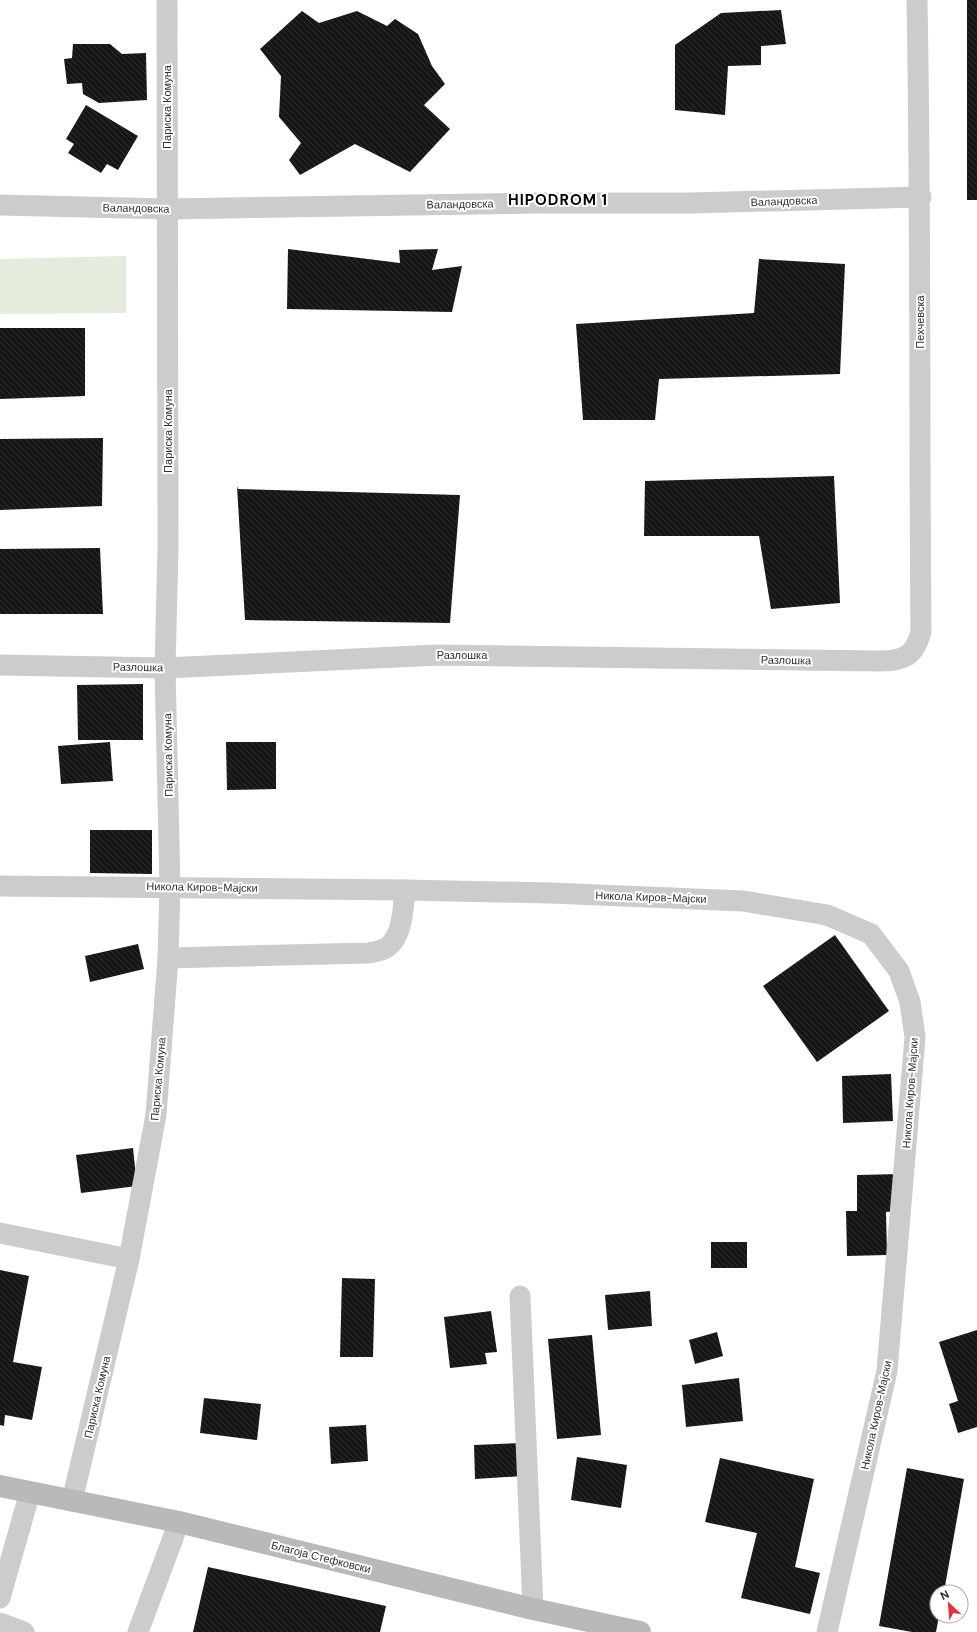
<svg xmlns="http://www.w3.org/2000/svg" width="977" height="1632" viewBox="0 0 977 1632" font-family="'DM Sans',sans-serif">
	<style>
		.pitch { fill: #e4ecdd }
		.building { fill: url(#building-back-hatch) }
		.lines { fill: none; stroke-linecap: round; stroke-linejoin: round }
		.minor { stroke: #ccc; stroke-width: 21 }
		.secondary { stroke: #b9b9b9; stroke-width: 22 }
		.labels { text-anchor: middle; stroke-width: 4; stroke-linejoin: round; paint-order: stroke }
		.street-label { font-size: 11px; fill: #2f2f2f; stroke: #fff }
		.district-label { font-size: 15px; font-weight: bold; letter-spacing: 1px; fill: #000; stroke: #fff }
	</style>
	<defs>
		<pattern id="building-back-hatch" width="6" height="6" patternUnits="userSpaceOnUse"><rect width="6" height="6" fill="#161616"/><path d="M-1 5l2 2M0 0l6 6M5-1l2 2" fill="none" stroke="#303030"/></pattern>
	</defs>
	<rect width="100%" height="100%" fill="#fff"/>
	<polygon class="pitch" points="126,256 126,313 0,314 0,259"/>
	<g class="building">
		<rect x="967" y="0" width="10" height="200"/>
		<polygon points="781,10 786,44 761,46 761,65 728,66 725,115 675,110 675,45 721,13"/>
		<polygon points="302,11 319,23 357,11 387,26 395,19 418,34 432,66 445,84 424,105 450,129 410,172 355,144 300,175 289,160 301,143 279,117 281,76 260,49"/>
		<polygon points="73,44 110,44 122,54 146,53 147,100 99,103 83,94 82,83 67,84 64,59 72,58"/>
		<polygon points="86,105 138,136 118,170 107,164 101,173 68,153 74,144 66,139"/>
		<polygon points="288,249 400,263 399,250 438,249 432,270 462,266 452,312 287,309"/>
		<polygon points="759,259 845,264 840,374 659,379 655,420 583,420 576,324 754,313"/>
		<polygon points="0,328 85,328 85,396 0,399"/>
		<polygon points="103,438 102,506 0,510 0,439"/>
		<polygon points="834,476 840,603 771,609 759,536 644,536 645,481"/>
		<polygon points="237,486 238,489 460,495 450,623 245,620"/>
		<polygon points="100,548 103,614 0,614 0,549"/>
		<polygon points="143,684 143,740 78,740 77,685"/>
		<polygon points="110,742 113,781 61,784 58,746"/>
		<polygon points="226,742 276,742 276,789 227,790"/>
		<polygon points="90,830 152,830 152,874 90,873"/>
		<polygon points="835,935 889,1011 817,1062 763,986"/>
		<polygon points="138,944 144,969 90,982 85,956"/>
		<polygon points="891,1074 893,1121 843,1123 842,1076"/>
		<polygon points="133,1148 137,1186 81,1193 76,1155"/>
		<polygon points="900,1174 900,1211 886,1212 887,1255 847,1256 846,1211 857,1211 857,1175"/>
		<rect x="711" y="1242" width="36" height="26"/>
		<polygon points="0,1270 29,1276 13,1362 42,1367 32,1420 5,1415 4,1426 0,1425"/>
		<polygon points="342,1278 375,1279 373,1357 340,1357"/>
		<polygon points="650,1291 652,1326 608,1330 605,1295"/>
		<polygon points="491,1311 497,1352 485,1353 487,1364 450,1368 444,1317"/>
		<polygon points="977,1330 977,1427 958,1433 949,1404 958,1401 939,1342"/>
		<polygon points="717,1332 723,1356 695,1364 689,1340"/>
		<polygon points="592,1335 601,1435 557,1439 548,1339"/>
		<polygon points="739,1378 743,1421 686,1427 682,1385"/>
		<polygon points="204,1398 261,1404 257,1440 200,1433"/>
		<polygon points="366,1425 368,1461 331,1464 329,1427"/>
		<polygon points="522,1443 524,1476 475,1479 474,1445"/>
		<polygon points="577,1457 627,1465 621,1508 571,1500"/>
		<polygon points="720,1458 814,1479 795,1567 820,1573 810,1614 741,1598 757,1533 705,1522"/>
		<polygon points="907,1468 964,1479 944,1592 937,1592 937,1616 939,1616 936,1632 912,1632 879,1626"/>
		<polygon points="208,1567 386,1606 380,1632 193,1632"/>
	</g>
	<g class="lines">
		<g class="minor">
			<polyline points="0,205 168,209 542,203 691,203 921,197"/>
			<path d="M0,665L165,668L438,655L879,661C904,661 915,656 921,631C919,421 921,210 917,0"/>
			<polyline points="0,886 405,890 551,893 743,901 827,915 871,934 899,971 910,1002 915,1037 887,1371 827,1632"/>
			<path d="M168,958L369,953C374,952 379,951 384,949C403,940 403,908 405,890"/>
			<polyline points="0,1233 129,1259"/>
			<polyline points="520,1296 533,1609"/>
			<polyline points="72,1501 129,1259 156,1115 168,958 170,887 165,668 168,548 167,0"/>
			<polyline points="0,1598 30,1492"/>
			<polyline points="0,1623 24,1632"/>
			<polyline points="138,1632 179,1522"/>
		</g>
		<polyline class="secondary" points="0,1486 179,1522 533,1609 640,1632"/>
	</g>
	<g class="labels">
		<g class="street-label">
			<text transform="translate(167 107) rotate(-90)" y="4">Париска Комуна</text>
			<text transform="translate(784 201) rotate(-2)" y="4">Валандовска</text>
			<text transform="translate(460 204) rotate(-1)" y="4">Валандовска</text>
			<text transform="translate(136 208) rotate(1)" y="4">Валандовска</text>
			<text transform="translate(920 322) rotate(-90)" y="4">Пехчевска</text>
			<text transform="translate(168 431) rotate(-90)" y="4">Париска Комуна</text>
			<text x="462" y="659">Разлошка</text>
			<text transform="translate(786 660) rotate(1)" y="4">Разлошка</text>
			<text transform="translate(138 667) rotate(1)" y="4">Разлошка</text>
			<text transform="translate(168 755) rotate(-91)" y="4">Париска Комуна</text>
			<text transform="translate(202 887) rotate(1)" y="4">Никола Киров-Мајски</text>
			<text transform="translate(651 897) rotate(2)" y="4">Никола Киров-Мајски</text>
			<text transform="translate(158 1079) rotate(-85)" y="4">Париска Комуна</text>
			<text transform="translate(910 1093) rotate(-86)" y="4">Никола Киров-Мајски</text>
			<text transform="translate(97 1397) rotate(-77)" y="4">Париска Комуна</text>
			<text transform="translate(876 1415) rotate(-78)" y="4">Никола Киров-Мајски</text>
			<text transform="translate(321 1557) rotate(14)" y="4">Благоја Стефковски</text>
		</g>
		<g class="district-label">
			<text x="558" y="205">HIPODROM 1</text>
		</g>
	</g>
	<g transform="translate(949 1604) rotate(334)"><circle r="19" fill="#ffffff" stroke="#acacac"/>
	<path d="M0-3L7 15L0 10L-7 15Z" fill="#e13638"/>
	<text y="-6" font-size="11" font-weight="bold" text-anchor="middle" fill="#2f2f2f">N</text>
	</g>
</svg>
